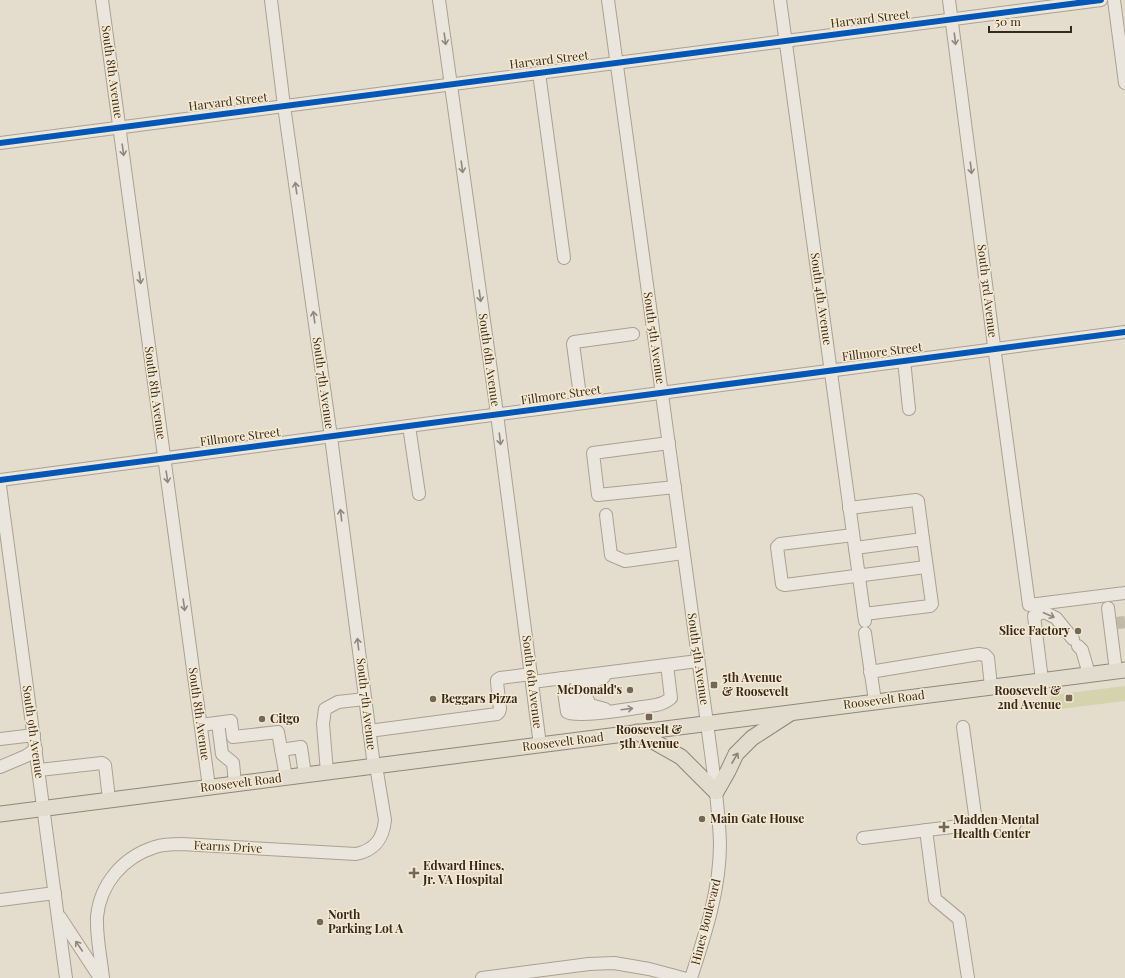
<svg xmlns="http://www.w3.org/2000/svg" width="1125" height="978" viewBox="0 0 1125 978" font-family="'Playfair Display',serif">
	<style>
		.green { fill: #d4d3ae }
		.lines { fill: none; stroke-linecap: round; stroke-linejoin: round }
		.minor-tunnel { stroke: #c1b8a9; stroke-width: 12; stroke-dasharray: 12 6; stroke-linecap: butt }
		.minor-casing { stroke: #a9a194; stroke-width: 14 }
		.major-casing { stroke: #8e867c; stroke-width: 17 }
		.minor { stroke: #ebe6dd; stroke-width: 12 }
		.major { stroke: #e2dccf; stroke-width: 15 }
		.cycleway-casing { stroke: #f5e9d0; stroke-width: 8 }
		.cycleway { stroke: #0057b8; stroke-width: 6 }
		.oneway { stroke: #90877d }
		.oneway2 { stroke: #8c8276 }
		.poi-dot { fill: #73675a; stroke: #f5e9d0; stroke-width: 1.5 }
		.labels { text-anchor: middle; stroke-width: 3; stroke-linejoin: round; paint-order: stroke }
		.street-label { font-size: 12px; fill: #36281d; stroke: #f5e9d0 }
		.poi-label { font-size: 12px; font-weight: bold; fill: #36281d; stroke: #f5e9d0; text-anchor: start }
	</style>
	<rect width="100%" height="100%" fill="#e4dccc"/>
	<polygon class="green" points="1125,686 1125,701 1059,709 1055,707 1050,700 1051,696 1053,695"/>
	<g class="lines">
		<polyline class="minor-tunnel" points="1117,623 1125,622"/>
		<g class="minor-casing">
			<g id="minor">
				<polyline points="102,0 209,787"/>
				<polyline points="271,0 284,106 331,437 374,766"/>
				<polyline points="439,0 495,399 540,745"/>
				<path d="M608,0L707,723C712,763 719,804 720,844C720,890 705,935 691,978"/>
				<polyline points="780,0 865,621"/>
				<polyline points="949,0 996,361 1029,605 1125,593"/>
				<polyline points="1114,0 1125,83"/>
				<polyline points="539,73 564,258"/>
				<polyline points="0,143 1101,0"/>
				<polyline points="904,360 909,409"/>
				<polyline points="581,403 573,344 574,342 633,334"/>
				<polyline points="409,426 419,494"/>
				<polyline points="669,443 593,453 598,495 675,487"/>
				<path d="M0,480C375,431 750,380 1125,332"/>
				<polyline points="0,486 66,978"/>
				<polyline points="849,508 916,500 918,501 923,539"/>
				<polyline points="606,515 611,555 625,561 683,553"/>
				<polyline points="853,535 780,544 777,547 782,584 785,585 926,567"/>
				<polyline points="855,548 923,539 932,604 930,606 864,614"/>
				<polyline points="1108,608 1116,671"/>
				<polyline points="865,633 875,701"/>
				<polyline points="1078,646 1082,650 1089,674"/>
				<polyline points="870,672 979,654 985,655 988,658 991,686"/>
				<path d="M604,677C587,684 581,687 590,705L605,709"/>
				<path d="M562,678L567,712C576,719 641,707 656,705C662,704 666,702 671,698L667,665"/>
				<polyline points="1042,680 1034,616 1044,612 1056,618 1073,639"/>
				<polyline points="532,682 698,661"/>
				<polyline points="590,705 576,703 574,695 576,687 583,683 592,682"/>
				<polyline points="218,723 222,754 233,763 235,783"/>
				<polyline points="201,725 231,721 233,737 278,732 286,777"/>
				<polyline points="963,727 977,829 1015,824"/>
				<polyline points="369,731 497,714 499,712 500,709 497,682 497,680 500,678 531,674"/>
				<polyline points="0,739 34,735"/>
				<polyline points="281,750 301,747 305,775"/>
				<polyline points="0,767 26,756 36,749"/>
				<polyline points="39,770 102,763 105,765 109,799"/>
				<polyline points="327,772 323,724 325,709 338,702 365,699"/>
				<polyline points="926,830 935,899 959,919 968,978"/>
				<polyline points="863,838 976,824"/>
				<polyline points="0,900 55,893"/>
				<polyline points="60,917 100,978"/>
				<path d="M103,978C101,959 96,935 97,917C100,884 123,857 155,847C164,844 173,844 182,844L356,854C375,850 383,839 385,820L376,766"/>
				<polyline points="482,978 589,964 614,963 649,969 683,978"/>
			</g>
		</g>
		<g class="major-casing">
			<g id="major">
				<polyline points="637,732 681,757 716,792 728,771 736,754 752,738 789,714"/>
				<polyline points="0,814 1125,670"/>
			</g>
		</g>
		<use href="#minor" class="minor"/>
		<use href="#major" class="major"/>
		<g class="cycleway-casing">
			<g id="cycleway">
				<polyline points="0,143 1101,0"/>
				<path d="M0,480C375,431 750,380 1125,332"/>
			</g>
		</g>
		<use href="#cycleway" class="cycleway"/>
	</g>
	<defs><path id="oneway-shaft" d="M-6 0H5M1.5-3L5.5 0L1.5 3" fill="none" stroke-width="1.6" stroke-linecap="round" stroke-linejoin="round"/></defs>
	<g class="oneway">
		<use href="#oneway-shaft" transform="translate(445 39) rotate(82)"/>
		<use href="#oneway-shaft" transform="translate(955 39) rotate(83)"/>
		<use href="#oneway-shaft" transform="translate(123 150) rotate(82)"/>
		<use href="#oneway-shaft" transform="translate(462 167) rotate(82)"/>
		<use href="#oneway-shaft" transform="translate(971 168) rotate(83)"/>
		<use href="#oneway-shaft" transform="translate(296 188) rotate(-98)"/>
		<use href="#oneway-shaft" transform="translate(140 278) rotate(82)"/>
		<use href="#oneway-shaft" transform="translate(480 296) rotate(82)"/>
		<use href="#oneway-shaft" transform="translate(314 317) rotate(-98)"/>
		<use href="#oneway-shaft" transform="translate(500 439) rotate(83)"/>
		<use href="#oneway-shaft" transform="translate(167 477) rotate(82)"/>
		<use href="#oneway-shaft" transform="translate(341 515) rotate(-97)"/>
		<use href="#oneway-shaft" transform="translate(184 605) rotate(82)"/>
		<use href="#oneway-shaft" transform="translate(1049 615) rotate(23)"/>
		<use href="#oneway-shaft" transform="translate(358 644) rotate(-97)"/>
		<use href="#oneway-shaft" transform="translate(627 709) rotate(-7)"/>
		<use href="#oneway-shaft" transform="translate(79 946) rotate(-124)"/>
	</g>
	<use class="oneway2" href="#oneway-shaft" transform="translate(735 758) rotate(-60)"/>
	<g class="poi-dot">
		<circle cx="1078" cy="631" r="4"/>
		<rect x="710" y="681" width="8" height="8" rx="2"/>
		<circle cx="630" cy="690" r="4"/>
		<rect x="1065" y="694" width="8" height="8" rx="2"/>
		<circle cx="433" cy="699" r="4"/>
		<rect x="645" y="713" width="8" height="8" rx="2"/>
		<circle cx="262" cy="719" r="4"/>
		<circle cx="702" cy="819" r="4"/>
		<path d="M942 821h4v4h4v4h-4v4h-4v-4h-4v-4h4z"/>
		<path d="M412 867h4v4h4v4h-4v4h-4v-4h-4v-4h4z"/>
		<circle cx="320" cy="922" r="4"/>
	</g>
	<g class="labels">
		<g class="street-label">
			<text transform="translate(870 19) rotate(-7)" y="4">Harvard Street</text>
			<text transform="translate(549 60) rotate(-7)" y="4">Harvard Street</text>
			<text transform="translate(112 72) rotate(82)" y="4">South 8th Avenue</text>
			<text transform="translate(228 102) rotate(-7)" y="4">Harvard Street</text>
			<text transform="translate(987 291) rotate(83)" y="4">South 3rd Avenue</text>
			<text transform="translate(821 299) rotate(82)" y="4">South 4th Avenue</text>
			<text transform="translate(654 338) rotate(82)" y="4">South 5th Avenue</text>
			<text transform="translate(882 352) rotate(-7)" y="4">Fillmore Street</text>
			<text transform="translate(489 360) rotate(82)" y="4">South 6th Avenue</text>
			<text transform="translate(323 383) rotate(82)" y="4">South 7th Avenue</text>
			<text transform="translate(155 393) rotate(82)" y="4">South 8th Avenue</text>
			<text transform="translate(561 395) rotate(-8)" y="4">Fillmore Street</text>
			<text transform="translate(240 437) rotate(-7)" y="4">Fillmore Street</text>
			<text transform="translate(698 659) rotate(82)" y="4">South 5th Avenue</text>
			<text transform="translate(532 682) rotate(83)" y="4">South 6th Avenue</text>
			<text transform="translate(884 700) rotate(-7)" y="4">Roosevelt Road</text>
			<text transform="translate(366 704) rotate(83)" y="4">South 7th Avenue</text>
			<text transform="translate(199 714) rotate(82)" y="4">South 8th Avenue</text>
			<text transform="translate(33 732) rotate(82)" y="4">South 9th Avenue</text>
			<text transform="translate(563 742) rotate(-7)" y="4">Roosevelt Road</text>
			<text transform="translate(241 783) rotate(-7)" y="4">Roosevelt Road</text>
			<text transform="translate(228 847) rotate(3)" y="4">Fearns Drive</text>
			<text transform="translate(706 922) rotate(-76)" y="4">Hines Boulevard</text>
		</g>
		<g class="poi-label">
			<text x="1070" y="635" text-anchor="end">Slice Factory</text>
			<text x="722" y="682">5th Avenue<tspan x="722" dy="14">&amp; Roosevelt</tspan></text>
			<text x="622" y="694" text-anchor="end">McDonald's</text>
			<text x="1061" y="695" text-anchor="end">Roosevelt &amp;<tspan x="1061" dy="14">2nd Avenue</tspan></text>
			<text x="441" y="703">Beggars Pizza</text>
			<text x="270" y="723">Citgo</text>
			<text x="649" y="734" text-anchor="middle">Roosevelt &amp;<tspan x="649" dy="14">5th Avenue</tspan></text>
			<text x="710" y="823">Main Gate House</text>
			<text x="953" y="824">Madden Mental<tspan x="953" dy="14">Health Center</tspan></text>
			<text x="423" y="870">Edward Hines,<tspan x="423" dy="14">Jr. VA Hospital</tspan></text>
			<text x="328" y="919">North<tspan x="328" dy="14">Parking Lot A</tspan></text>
		</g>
	</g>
	<path d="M989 26v6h82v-6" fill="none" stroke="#36281d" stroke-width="2"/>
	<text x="995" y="26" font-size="12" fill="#36281d" stroke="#f5e9d0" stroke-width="3" paint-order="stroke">50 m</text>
</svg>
